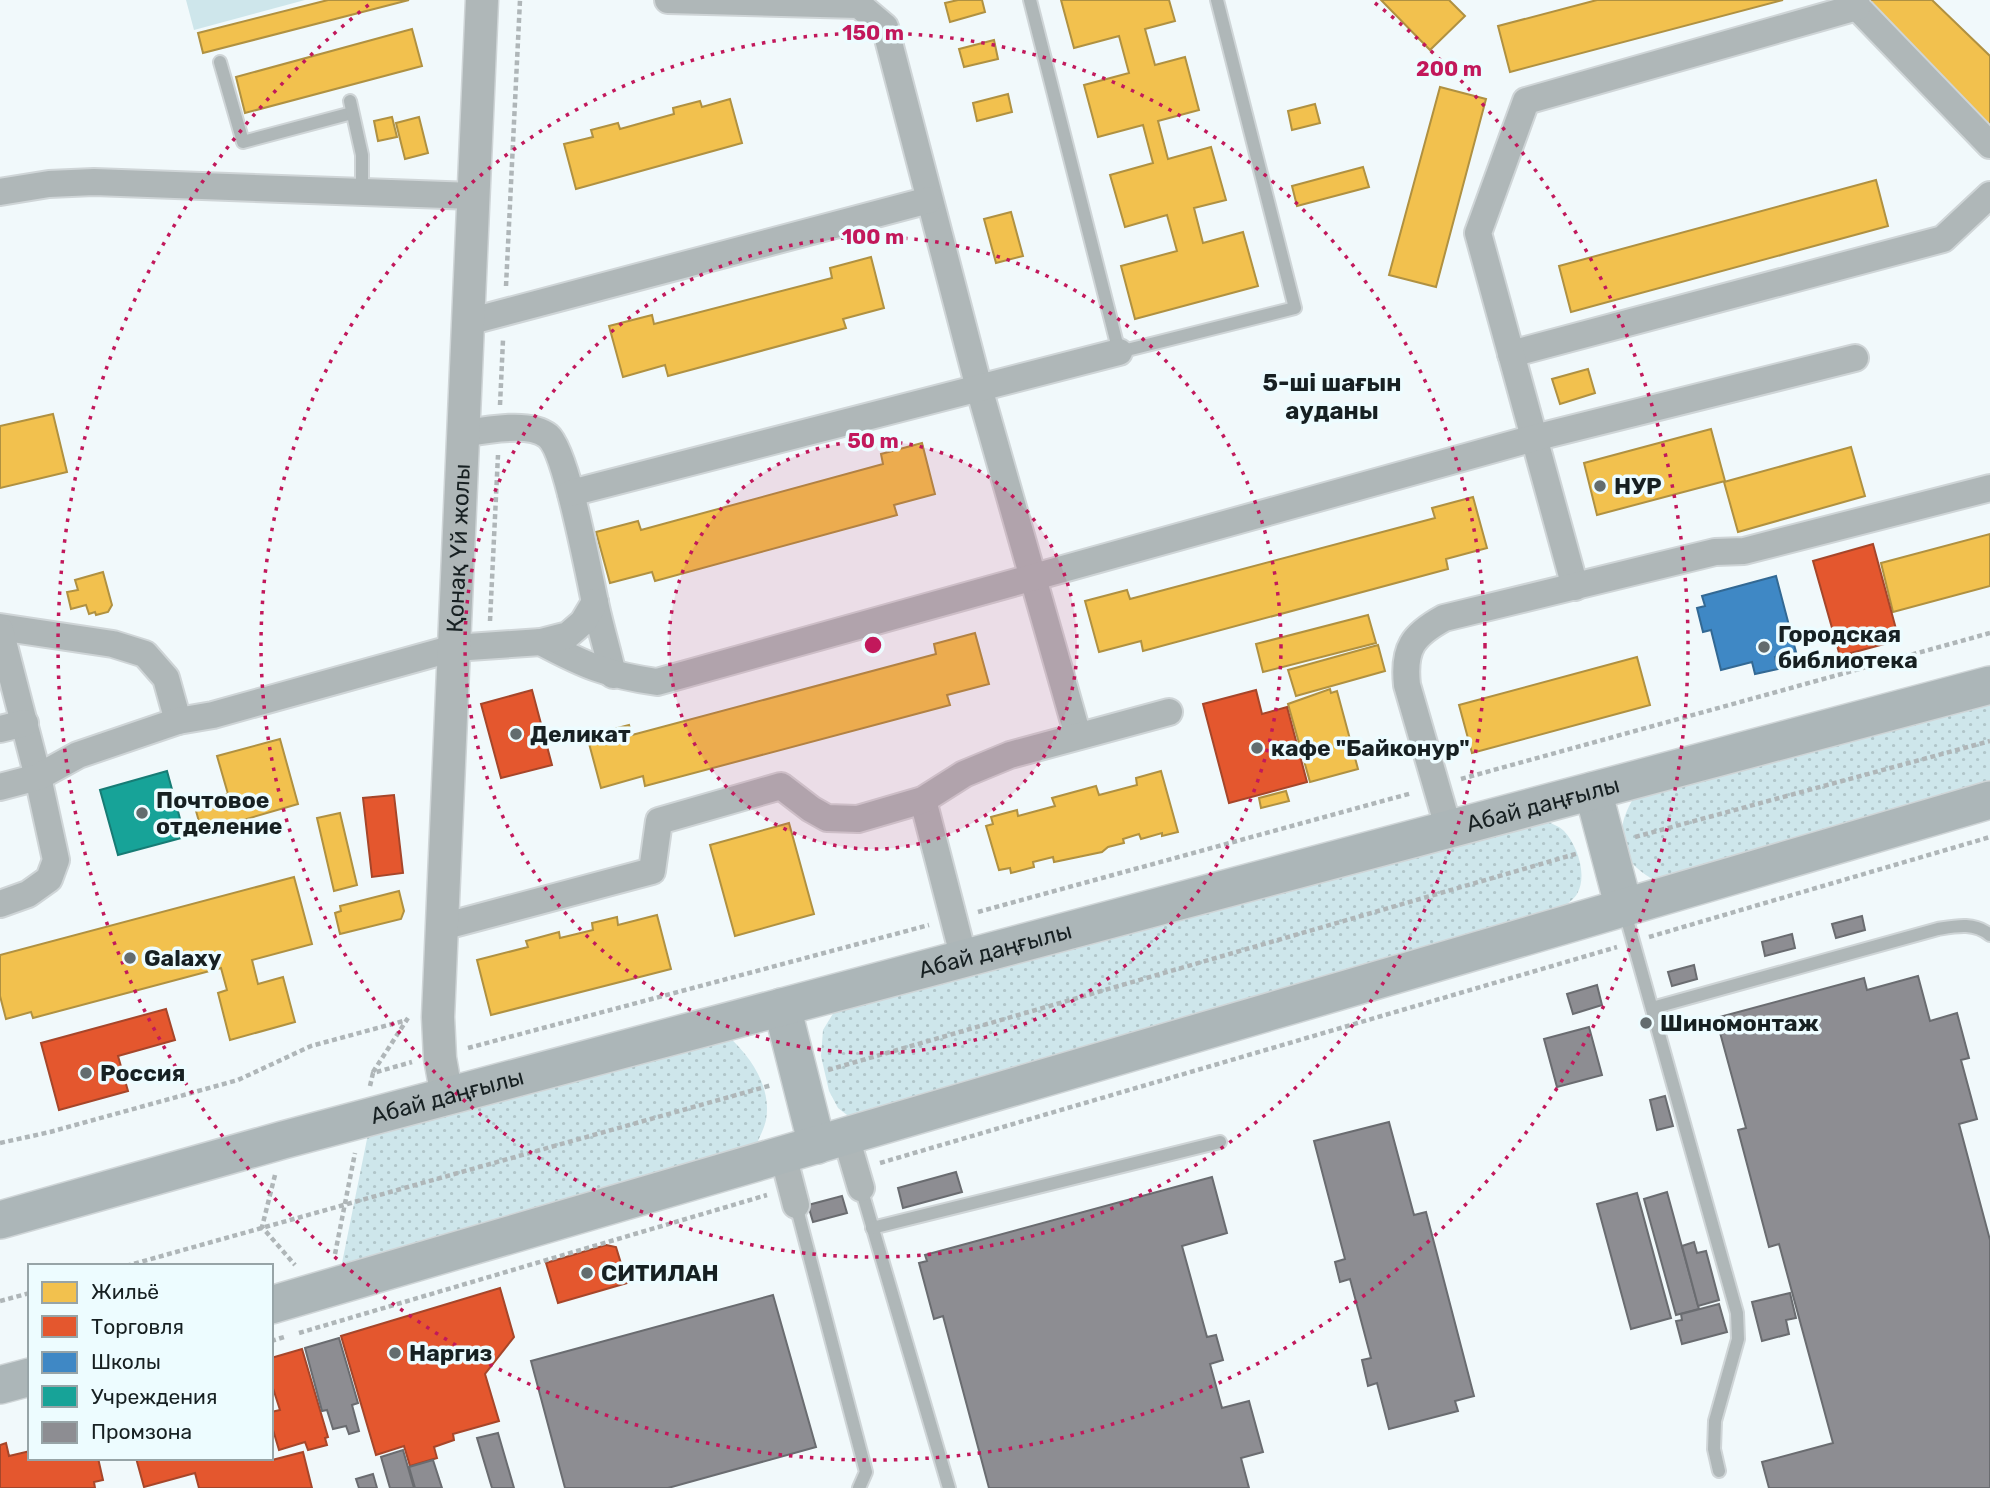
<svg xmlns="http://www.w3.org/2000/svg" width="1990" height="1488" viewBox="0 0 1990 1488" font-family="Rubik,sans-serif">
	<style>
		.grass { fill: url(#grass-dots) }
		.pitch { fill: #cee6eb }
		.homes { fill: #f2c14e; stroke: #b09141; stroke-width: 2 }
		.shops { fill: #e4572e; stroke: #a6462a; stroke-width: 2 }
		.schools { fill: #3f88c5; stroke: #336994; stroke-width: 2 }
		.public { fill: #17a398; stroke: #177c75; stroke-width: 2 }
		.industry { fill: #8d8d92; stroke: #6a6c70; stroke-width: 2 }
		.lines { fill: none; stroke-linecap: round; stroke-linejoin: round }
		.service-casing { stroke: #cfd5d7; stroke-width: 16 }
		.minor-casing { stroke: #cfd5d7; stroke-width: 30 }
		.tertiary-casing { stroke: #cfd5d7; stroke-width: 35 }
		.secondary-casing { stroke: #cfd5d7; stroke-width: 40 }
		.path { stroke: #afb6b8; stroke-width: 4.5; stroke-dasharray: 5 3.5; stroke-linecap: butt }
		.service { stroke: #afb7b8; stroke-width: 12 }
		.minor { stroke: #afb7b8; stroke-width: 26 }
		.tertiary { stroke: #afb7b8; stroke-width: 32 }
		.secondary { stroke: #acb6b8; stroke-width: 37 }
		.ring { fill: none; stroke: #c2185b; stroke-width: 3.5; stroke-dasharray: 3.5 7 }
		.poi-dot { fill: #636c6e; stroke: #edfcff; stroke-width: 2.5 }
		.labels { text-anchor: middle; stroke-width: 7; stroke-linejoin: round; paint-order: stroke }
		.poi-label { font-size: 23px; font-weight: bold; fill: #172022; stroke: #edfcff; text-anchor: start }
		.street-label { font-size: 23px; fill: #172022; stroke: #edfcff }
		.neighbourhood-label { font-size: 24px; font-weight: bold; fill: #172022; stroke: #edfcff }
		.centre { fill: #c2185b; stroke: #edfcff; stroke-width: 3.5 }
		.ring-label { font-size: 21px; text-anchor: middle; font-weight: bold; fill: #c2185b; stroke: #edfcff; stroke-width: 7; stroke-linejoin: round; paint-order: stroke }
	</style>
	<defs>
		<pattern id="grass-dots" width="8" height="8" patternUnits="userSpaceOnUse" patternTransform="scale(1.75)"><rect width="8" height="8" fill="#cee6eb"/><path d="M2 2h.1M6 6h.1" fill="none" stroke="#b0c5c9" stroke-width="1.8" stroke-linecap="round"/></pattern>
	</defs>
	<rect width="100%" height="100%" fill="#f1f9fb"/>
	<g class="grass">
		<path d="M1990,700V780L1654,880C1617,860 1613,830 1635,796Z"/>
		<path d="M1544,821C1551,823 1559,826 1564,831C1577,845 1588,875 1577,894C1575,898 1569,902 1565,906L851,1118L838,1108L829,1091L821,1056L823,1030L834,1012Z"/>
		<path d="M729,1037C751,1057 772,1088 766,1120C764,1129 759,1138 756,1146L340,1273L368,1134Z"/>
	</g>
	<polygon class="pitch" points="186,0 305,0 194,30"/>
	<g class="homes">
		<polygon points="328,0 409,0 203,53 198,33"/>
		<polygon points="958,0 982,0 985,12 950,22 945,3"/>
		<polygon points="1061,0 1169,0 1175,21 1145,29 1155,65 1185,57 1199,110 1158,121 1168,159 1211,147 1226,200 1194,208 1203,243 1243,232 1258,286 1135,319 1121,266 1177,251 1167,215 1125,227 1110,175 1153,163 1143,125 1098,137 1084,85 1129,73 1119,36 1074,48"/>
		<polygon points="1381,0 1449,0 1465,16 1430,50"/>
		<polygon points="1597,0 1783,0 1510,72 1498,26"/>
		<polygon points="1859,0 1932,0 1990,56 1990,126"/>
		<polygon points="412,29 422,66 245,113 236,77"/>
		<polygon points="994,40 998,59 964,67 959,49"/>
		<polygon points="1440,87 1486,99 1436,287 1389,275"/>
		<polygon points="1008,94 1012,112 977,121 973,103"/>
		<polygon points="730,99 742,143 576,189 564,144 593,137 591,130 618,123 620,129 674,114 673,108 700,101 702,107"/>
		<polygon points="1315,104 1320,123 1292,130 1288,111"/>
		<polygon points="392,117 397,137 378,141 374,121"/>
		<polygon points="419,117 428,153 405,159 396,123"/>
		<polygon points="1363,167 1369,187 1297,206 1292,186"/>
		<polygon points="1876,180 1888,226 1571,312 1559,266"/>
		<polygon points="1011,212 1023,256 996,263 984,219"/>
		<polygon points="871,257 884,308 843,319 846,328 668,376 665,365 623,377 609,326 652,315 654,324 832,278 830,268"/>
		<polygon points="1588,369 1595,393 1560,404 1552,379"/>
		<polygon points="53,414 67,472 0,488 0,426"/>
		<polygon points="1711,429 1725,481 1597,515 1584,463"/>
		<polygon points="922,443 935,494 894,505 897,515 655,581 652,572 610,583 596,532 638,521 641,530 883,464 881,454"/>
		<polygon points="1851,447 1865,496 1738,532 1724,482"/>
		<polygon points="1473,497 1487,548 1446,559 1448,569 1143,651 1141,641 1099,652 1085,601 1127,590 1130,599 1435,518 1432,508"/>
		<polygon points="1990,534 1990,586 1893,612 1881,563"/>
		<polygon points="103,572 112,605 108,612 96,615 95,612 89,614 86,605 71,609 67,592 78,590 75,580"/>
		<polygon points="1368,615 1376,643 1263,672 1256,644"/>
		<polygon points="975,633 989,684 947,695 950,705 645,786 643,776 601,788 587,736 629,725 632,735 936,654 934,644"/>
		<polygon points="1378,645 1385,671 1296,696 1288,670"/>
		<polygon points="1637,657 1650,705 1472,753 1459,705"/>
		<polygon points="1330,689 1331,693 1337,691 1358,769 1310,782 1288,704"/>
		<polygon points="280,739 298,804 202,832 194,804 228,794 217,756"/>
		<polygon points="1161,771 1178,832 1162,836 1162,833 1141,839 1139,834 1123,839 1124,843 1108,847 1102,852 1054,862 1053,857 1033,862 1034,867 1011,873 1010,868 999,870 986,826 993,824 991,817 1017,810 1018,816 1055,806 1052,798 1096,786 1099,795 1137,785 1136,778"/>
		<polygon points="1286,791 1289,801 1261,808 1259,798"/>
		<polygon points="340,813 357,885 334,891 317,818"/>
		<polygon points="789,823 814,914 735,936 710,845"/>
		<polygon points="294,877 312,944 252,960 258,984 283,977 295,1022 230,1040 218,993 227,990 221,968 33,1018 31,1012 6,1019 0,996 0,955"/>
		<polygon points="399,891 404,911 401,919 340,934 335,913 341,911 340,906"/>
		<polygon points="657,915 671,969 491,1015 477,960 528,947 526,941 559,932 560,938 593,930 592,923 617,917 618,925"/>
	</g>
	<g class="shops">
		<polygon points="1873,544 1899,640 1840,656 1813,561"/>
		<polygon points="532,690 552,765 501,778 481,704"/>
		<polygon points="1256,690 1262,714 1287,707 1307,782 1229,803 1203,704"/>
		<polygon points="394,795 403,873 372,877 363,798"/>
		<polygon points="166,1009 175,1040 118,1056 128,1091 59,1110 41,1043"/>
		<polygon points="606,1245 616,1247 627,1283 558,1303 546,1263"/>
		<polygon points="500,1288 514,1337 485,1374 499,1421 453,1434 454,1440 434,1447 437,1458 410,1466 404,1446 376,1455 341,1336"/>
		<polygon points="302,1349 328,1437 325,1438 327,1445 308,1450 305,1442 279,1450 271,1423 271,1412 280,1410 271,1382 271,1358"/>
		<polygon points="6,1443 9,1456 30,1451 30,1458 98,1458 103,1480 94,1482 95,1488 0,1488 0,1445"/>
		<polygon points="303,1452 312,1488 199,1488 195,1473 144,1487 136,1458 271,1458 272,1460"/>
	</g>
	<polygon class="schools" points="1776,576 1796,652 1775,657 1778,669 1755,674 1752,662 1721,670 1711,630 1703,632 1697,608 1705,606 1702,596"/>
	<polygon class="public" points="167,771 185,837 118,855 100,790"/>
	<g class="industry">
		<polygon points="1862,916 1865,930 1836,938 1832,924"/>
		<polygon points="1792,934 1795,948 1765,956 1762,942"/>
		<polygon points="1694,965 1697,979 1672,986 1668,972"/>
		<polygon points="1918,976 1930,1021 1957,1013 1969,1058 1961,1060 1977,1119 1959,1124 1990,1240 1990,1488 1769,1488 1762,1462 1833,1443 1779,1244 1769,1247 1738,1130 1746,1128 1716,1018 1864,978 1867,990"/>
		<polygon points="1597,985 1602,1005 1573,1014 1567,994"/>
		<polygon points="1589,1027 1602,1075 1557,1087 1544,1039"/>
		<polygon points="1665,1096 1673,1126 1657,1130 1650,1100"/>
		<polygon points="1389,1122 1414,1215 1426,1212 1474,1396 1455,1401 1458,1411 1389,1429 1377,1383 1368,1386 1362,1360 1371,1358 1350,1279 1340,1282 1335,1262 1345,1259 1314,1141"/>
		<polygon points="956,1172 962,1192 903,1208 898,1188"/>
		<polygon points="1212,1177 1227,1233 1182,1246 1207,1337 1216,1335 1223,1360 1210,1364 1222,1408 1249,1401 1263,1452 1241,1458 1249,1488 989,1488 943,1316 934,1319 919,1263 927,1261 925,1255"/>
		<polygon points="1667,1192 1699,1309 1676,1315 1644,1199"/>
		<polygon points="1637,1193 1671,1318 1631,1329 1597,1204"/>
		<polygon points="842,1196 847,1213 813,1222 808,1205"/>
		<polygon points="1694,1242 1697,1253 1706,1251 1719,1300 1698,1306 1682,1246"/>
		<polygon points="1790,1293 1796,1318 1786,1320 1789,1334 1762,1341 1752,1302"/>
		<polygon points="773,1295 816,1447 668,1488 565,1488 531,1361"/>
		<polygon points="1719,1304 1727,1332 1682,1344 1676,1321 1682,1320 1681,1314"/>
		<polygon points="339,1338 358,1403 352,1405 359,1431 349,1434 346,1426 333,1429 327,1410 322,1411 305,1348"/>
		<polygon points="498,1433 514,1488 492,1488 477,1438"/>
		<polygon points="403,1450 414,1488 390,1488 381,1457"/>
		<polygon points="433,1460 442,1488 415,1488 409,1467"/>
		<polygon points="373,1474 377,1488 359,1488 356,1479"/>
	</g>
	<g class="lines">
		<g class="service-casing">
			<g id="service">
				<polyline points="1030,0 1119,352 1295,308 1217,0"/>
				<polyline points="220,62 243,142 352,113"/>
				<polyline points="350,101 362,155 362,192"/>
				<polyline points="1624,909 1737,1313 1738,1339 1715,1421 1714,1449 1719,1471"/>
				<path d="M1652,1008L1938,929C1956,926 1974,922 1990,935"/>
				<polyline points="861,1188 949,1488"/>
				<polyline points="796,1205 866,1472 859,1488"/>
				<polyline points="872,1228 1220,1142"/>
			</g>
		</g>
		<g class="minor-casing">
			<g id="minor">
				<polyline points="668,0 859,5 885,27 979,388 1078,736"/>
				<polyline points="1856,0 1857,7 1990,145"/>
				<polyline points="0,192 49,184 94,182 473,196"/>
				<polyline points="468,322 929,200"/>
				<polyline points="1511,354 1943,239 1990,195"/>
				<path d="M463,434C485,430 530,421 548,436C567,452 589,576 596,607C601,630 608,652 613,675"/>
				<polyline points="571,493 1119,352"/>
				<polyline points="1575,587 1478,233 1526,101 1857,7"/>
				<polyline points="0,627 113,644 145,654 166,678 178,721"/>
				<polyline points="0,630 38,777 56,860 49,879 28,894 0,904"/>
				<path d="M541,642C584,665 607,675 657,682L1534,438L1855,358"/>
				<polyline points="0,729 25,723"/>
				<polyline points="0,787 38,777 78,755 178,721 213,715 454,648 541,642 568,635 583,622 595,602"/>
				<polyline points="923,800 964,959"/>
				<path d="M1449,830L1407,685C1403,648 1413,635 1444,618L1715,552L1744,551L1990,488"/>
				<polyline points="442,927 652,871 659,821 781,786 811,809 827,818 858,819 923,800 964,774 1010,755 1169,712"/>
				<polyline points="846,1137 861,1188"/>
				<polyline points="783,1155 796,1205"/>
			</g>
		</g>
		<g class="tertiary-casing">
			<g id="tertiary">
				<path id="s1" d="M447,1097L440,1058L438,1017L482,0"/>
			</g>
		</g>
		<g class="secondary-casing">
			<g id="secondary">
				<polyline points="1593,791 1624,908"/>
				<polyline points="782,1007 817,1145"/>
				<path id="s2" d="M0,1220L283,1140L1990,685"/>
				<polyline points="271,1305 1990,800"/>
				<polyline points="0,1385 30,1377"/>
			</g>
		</g>
		<g class="path">
			<polyline points="506,286 520,0"/>
			<polyline points="500,405 503,340"/>
			<polyline points="490,621 498,455"/>
			<polyline points="1461,779 1990,633"/>
			<polyline points="1635,837 1990,741"/>
			<polyline points="978,912 1412,793"/>
			<polyline points="1649,937 1990,837"/>
			<polyline points="468,1048 929,925"/>
			<polyline points="828,1070 1579,853"/>
			<polyline points="373,1072 408,1018"/>
			<polyline points="370,1086 373,1073 412,1062"/>
			<polyline points="0,1143 50,1132 238,1080 311,1046 407,1020"/>
			<polyline points="880,1163 1617,947"/>
			<polyline points="275,1175 262,1227 295,1265"/>
			<polyline points="335,1254 355,1153"/>
			<polyline points="126,1266 772,1085"/>
			<polyline points="0,1301 30,1293"/>
			<polyline points="299,1333 767,1195"/>
			<polyline points="271,1341 284,1337"/>
		</g>
		<use href="#service" class="service"/>
		<use href="#minor" class="minor"/>
		<use href="#tertiary" class="tertiary"/>
		<use href="#secondary" class="secondary"/>
	</g>
	<circle cx="873" cy="645" r="204" fill="#c2185b" fill-opacity=".12"/>
	<g class="ring">
		<circle cx="873" cy="645" r="204"/>
		<circle cx="873" cy="645" r="408"/>
		<circle cx="873" cy="645" r="612"/>
		<path d="M1375 3A815 815 0 1 1 371 3"/>
	</g>
	<g class="poi-dot">
		<circle cx="1600" cy="486" r="7"/>
		<circle cx="1764" cy="647" r="7"/>
		<circle cx="516" cy="734" r="7"/>
		<circle cx="1257" cy="748" r="7"/>
		<circle cx="142" cy="813" r="7"/>
		<circle cx="130" cy="958" r="7"/>
		<circle cx="1646" cy="1023" r="7"/>
		<circle cx="86" cy="1073" r="7"/>
		<circle cx="587" cy="1273" r="7"/>
		<circle cx="395" cy="1353" r="7"/>
	</g>
	<g class="labels">
		<g class="poi-label">
			<text x="1614" y="494">НУР</text>
			<text x="1778" y="642">Городская<tspan x="1778" dy="26">библиотека</tspan></text>
			<text x="530" y="742">Деликат</text>
			<text x="1271" y="756">кафе "Байконур"</text>
			<text x="156" y="808">Почтовое<tspan x="156" dy="26">отделение</tspan></text>
			<text x="144" y="966">Galaxy</text>
			<text x="1660" y="1031">Шиномонтаж</text>
			<text x="100" y="1081">Россия</text>
			<text x="601" y="1281">СИТИЛАН</text>
			<text x="409" y="1361">Наргиз</text>
		</g>
		<g class="street-label">
			<text dy="8" stroke="none"><textPath href="#s1" startOffset="550">Қонақ Үй жолы</textPath></text>
			<text dy="8" stroke="none"><textPath href="#s2" startOffset="1598">Абай даңғылы</textPath></text>
			<text dy="8" stroke="none"><textPath href="#s2" startOffset="1031">Абай даңғылы</textPath></text>
			<text dy="8" stroke="none"><textPath href="#s2" startOffset="464">Абай даңғылы</textPath></text>
		</g>
		<g class="neighbourhood-label">
			<text x="1332" y="391">5-ші шағын<tspan x="1332" dy="28">ауданы</tspan></text>
		</g>
	</g>
	<circle cx="873" cy="645" r="10" class="centre"/>
	<g class="ring-label">
		<text x="873" y="40">150 m</text>
		<text x="1449" y="76">200 m</text>
		<text x="873" y="244">100 m</text>
		<text x="873" y="448">50 m</text>
	</g>
	<rect x="28" y="1264" width="245" height="196" fill="#edfcff" stroke="#97a4a7" stroke-width="2"/>
	<rect x="42" y="1282" width="35" height="21" fill="#f2c14e" stroke="#97a4a7" stroke-width="2"/>
	<text x="91" y="1299" font-size="21" fill="#172022">Жильё</text>
	<rect x="42" y="1316" width="35" height="21" fill="#e4572e" stroke="#97a4a7" stroke-width="2"/>
	<text x="91" y="1334" font-size="21" fill="#172022">Торговля</text>
	<rect x="42" y="1352" width="35" height="21" fill="#3f88c5" stroke="#97a4a7" stroke-width="2"/>
	<text x="91" y="1369" font-size="21" fill="#172022">Школы</text>
	<rect x="42" y="1386" width="35" height="21" fill="#17a398" stroke="#97a4a7" stroke-width="2"/>
	<text x="91" y="1404" font-size="21" fill="#172022">Учреждения</text>
	<rect x="42" y="1422" width="35" height="21" fill="#8d8d92" stroke="#97a4a7" stroke-width="2"/>
	<text x="91" y="1439" font-size="21" fill="#172022">Промзона</text>
</svg>
